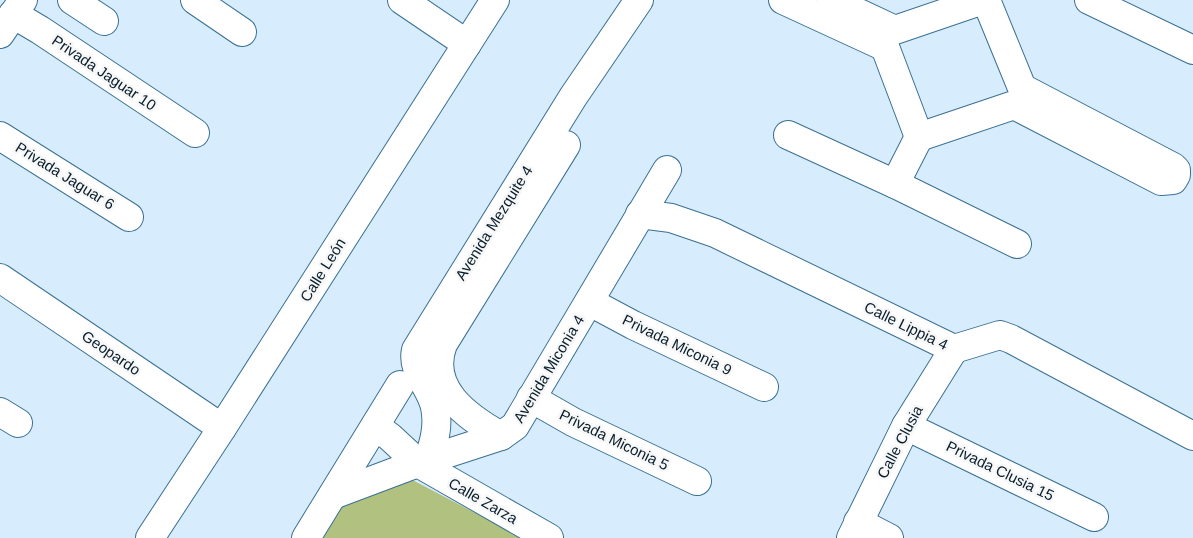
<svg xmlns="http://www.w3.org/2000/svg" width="1193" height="538" viewBox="0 0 1193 538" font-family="Helvetica,sans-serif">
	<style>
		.green { fill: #b0c180 }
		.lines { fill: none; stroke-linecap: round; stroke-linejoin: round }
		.minor-casing { stroke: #3b7093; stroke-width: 30 }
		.minor { stroke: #fff; stroke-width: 28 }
		.labels { text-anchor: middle; stroke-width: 5; stroke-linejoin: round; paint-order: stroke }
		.street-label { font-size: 15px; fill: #071d2b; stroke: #f7f7f7 }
	</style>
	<rect width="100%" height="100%" fill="#d7edfd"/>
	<polygon class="green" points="403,475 523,538 313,538 333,501"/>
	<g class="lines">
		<g class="minor-casing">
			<g id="minor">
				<polyline points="72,0 104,21"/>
				<polyline points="195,0 242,32"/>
				<polyline points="402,0 467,44"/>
				<polyline points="783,0 885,47 919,137"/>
				<polyline points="831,0 895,30 983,0"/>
				<polyline points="1089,0 1193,50"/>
				<polyline points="13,14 40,30 195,133"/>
				<polyline points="0,34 23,0"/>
				<polyline points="788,135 895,184 1017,244"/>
				<polyline points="0,136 129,217"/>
				<polyline points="919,137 1014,105 1161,181 1173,180 1176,175 1176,170 1173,167 1022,88 986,0"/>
				<polyline points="895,184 919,137"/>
				<polyline points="640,214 671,218 715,233 954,349 1000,335 1011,339 1193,436"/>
				<polyline points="0,278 222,428"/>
				<polyline points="590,302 633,325 764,387"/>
				<polyline points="531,398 573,422 697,481"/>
				<polyline points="0,412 18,423"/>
				<polyline points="375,426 390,437 418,463 549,538"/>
				<polyline points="906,426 1094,517"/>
				<path d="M501,436C467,417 426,388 443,344L566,145"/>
				<path d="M428,460C434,443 439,426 435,407C431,387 411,371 416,350L573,97L639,0"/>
				<polyline points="333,495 418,463 501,436 515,426 667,170"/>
				<polyline points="858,522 889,538"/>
				<polyline points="150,538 222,428 495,0"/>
				<polyline points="306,538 400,385"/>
				<polyline points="851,538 906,426 954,349"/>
			</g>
		</g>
		<use href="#minor" class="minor"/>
	</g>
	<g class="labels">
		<g class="street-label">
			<text transform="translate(104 73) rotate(34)" y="5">Privada Jaguar 10</text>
			<text transform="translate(65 176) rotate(32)" y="5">Privada Jaguar 6</text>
			<text transform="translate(494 223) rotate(-58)" y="5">Avenida Mezquite 4</text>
			<text transform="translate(323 270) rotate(-58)" y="5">Calle León</text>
			<text transform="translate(906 326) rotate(26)" y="5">Calle Lippia 4</text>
			<text transform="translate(677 345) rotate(26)" y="5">Privada Miconia 9</text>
			<text transform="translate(111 353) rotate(34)" y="5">Geopardo</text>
			<text transform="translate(549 369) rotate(-59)" y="5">Avenida Miconia 4</text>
			<text transform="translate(614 440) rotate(26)" y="5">Privada Miconia 5</text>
			<text transform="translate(900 442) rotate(-62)" y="5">Calle Clusia</text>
			<text transform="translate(1000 471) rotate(26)" y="5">Privada Clusia 15</text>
			<text transform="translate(483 501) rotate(30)" y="5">Calle Zarza</text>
		</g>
	</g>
</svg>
